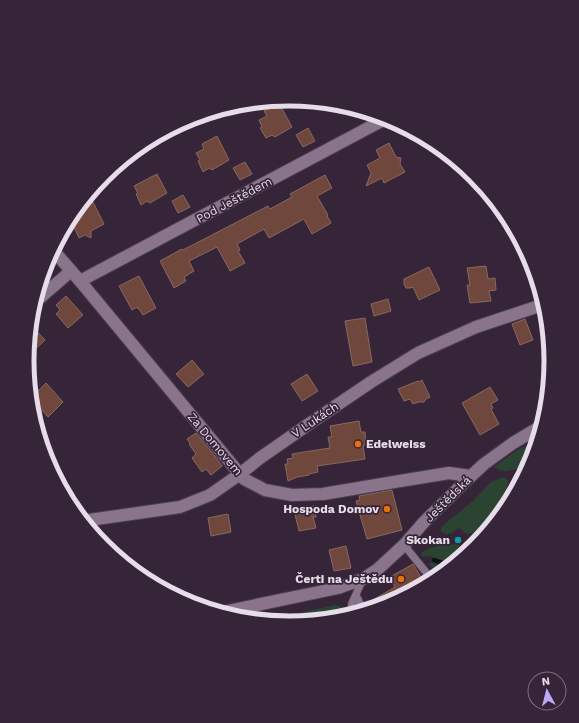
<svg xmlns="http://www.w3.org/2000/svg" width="579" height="723" viewBox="0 0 579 723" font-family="'Work Sans',sans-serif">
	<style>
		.green { fill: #2b4432 }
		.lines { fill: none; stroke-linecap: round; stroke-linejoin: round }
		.stream { stroke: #00161c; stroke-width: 4 }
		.building { fill: #6f473c; stroke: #896860 }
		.lane-casing { stroke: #4d3f4f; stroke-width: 9 }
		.street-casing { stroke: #4d3f4f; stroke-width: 14 }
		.secondary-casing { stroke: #4d3f4f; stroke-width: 14 }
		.lane { stroke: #89748c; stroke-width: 7 }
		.street { stroke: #89748c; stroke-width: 12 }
		.secondary { stroke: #89748c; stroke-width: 12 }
		.food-dot { fill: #e8710a; stroke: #362438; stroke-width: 1.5 }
		.culture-dot { fill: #0f9aa8; stroke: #362438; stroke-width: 1.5 }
		.labels { text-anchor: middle; stroke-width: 3.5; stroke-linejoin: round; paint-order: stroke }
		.street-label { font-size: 12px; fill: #e7dce9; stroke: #362438 }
		.poi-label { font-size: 12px; font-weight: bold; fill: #e7dce9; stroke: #362438; text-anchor: end }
		.rim { fill: none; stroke: #e7dce9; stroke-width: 5 }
	</style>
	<rect width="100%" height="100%" fill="#362438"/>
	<g class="green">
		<path d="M528,445C526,451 523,465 516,469C514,470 509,470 507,471C502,471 498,470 494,467L516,451Z"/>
		<path d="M503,477L508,480V484L489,527C483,532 473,534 465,533L462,530L458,528C453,533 447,537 441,531V527L474,500L491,482Z"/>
		<path d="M480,542L475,547L455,564L429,556L422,557L421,554C428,545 448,545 458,544L460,547H463V543Z"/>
		<polygon points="429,563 434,563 449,569 442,574 436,567 432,568"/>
		<polygon points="336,605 345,608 348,610 345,618 340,619 289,624 265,622 268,619"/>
	</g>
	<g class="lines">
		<polyline class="stream" points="434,560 452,566"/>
	</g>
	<g class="building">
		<polygon points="279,103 292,127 275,137 272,135 266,138 260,128 262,127 259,120 267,116 264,111"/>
		<polygon points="308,128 315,141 303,147 296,135"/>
		<polygon points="217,136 229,160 212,170 209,168 203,172 198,161 200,160 196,153 204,149 202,144"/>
		<polygon points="389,143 396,157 401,158 400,164 405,172 384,183 382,178 366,186 371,173 367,165 380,158 376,150"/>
		<polygon points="245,162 252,174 240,180 233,168"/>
		<polygon points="157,174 167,193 150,203 147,201 141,205 136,194 138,193 134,186"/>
		<polygon points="325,175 332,188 317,196 328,215 327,216 331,223 312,234 304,219 269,238 264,229 237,244 240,250 238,251 245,263 230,271 217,247 189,261 194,271 184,277 186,281 174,288 160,261 182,249 183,250 268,206 270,209 292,197 290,194"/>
		<polygon points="183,195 190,207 178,213 172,201"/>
		<polygon points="93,202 104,224 91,231 91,238 85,235 79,238 74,227 76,226 71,216 79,207 84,204 85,206"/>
		<polygon points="486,266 488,279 495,278 496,290 489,291 491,301 470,303 467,285 470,285 467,268"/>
		<polygon points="429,267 440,290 419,300 413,287 410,288 406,288 404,284 404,279"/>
		<polygon points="139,276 156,308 143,315 139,309 138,309 137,307 132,310 119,286"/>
		<polygon points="66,296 83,315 68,328 56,314 60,310 56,305"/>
		<polygon points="388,299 391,311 374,316 371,304"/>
		<polygon points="365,318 372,362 353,366 345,321"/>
		<polygon points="525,319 533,340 520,345 512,324"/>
		<polygon points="31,325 45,340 28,356 29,340"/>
		<polygon points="192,360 204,374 188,387 176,374"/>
		<polygon points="307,374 318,391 302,401 291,384"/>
		<polygon points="422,380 430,397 426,399 424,402 418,402 413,404 410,399 404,401 398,389 418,381 419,382"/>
		<polygon points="46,383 63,402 48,417 31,398"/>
		<polygon points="490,387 498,400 491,404 493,408 491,409 499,424 480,435 462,403"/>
		<polygon points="359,421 361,432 365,432 366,445 363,445 365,459 317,466 318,472 309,474 309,475 297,477 288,481 285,464 288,464 287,459 293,458 292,454 304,452 330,448 328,437 332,437 330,426"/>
		<polygon points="196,433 215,456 222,466 211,475 206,469 202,472 192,458 196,454 189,444 190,443 187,439"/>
		<polygon points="392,490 402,530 367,539 356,501 360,500 359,496"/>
		<polygon points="314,506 316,517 313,517 316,528 299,531 294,510"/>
		<polygon points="228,514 231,532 211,536 208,518"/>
		<polygon points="346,546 351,568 334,571 329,550"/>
		<polygon points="413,564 426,585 390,604 369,610 366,604 395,587 390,577"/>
	</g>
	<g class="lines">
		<g class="lane-casing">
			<g id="lane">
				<polyline points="536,449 536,429"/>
				<polyline points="404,545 433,581"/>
				<polyline points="356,595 364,612"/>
				<polyline points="243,608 246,620"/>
				<polyline points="350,616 352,603 363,579"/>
			</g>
		</g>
		<g class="street-casing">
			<g id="street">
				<polyline points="53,250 80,281 244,479 265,490 292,495 323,494 400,481 449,473 471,476"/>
				<polyline points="80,281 387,118"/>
				<polyline points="34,303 71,271"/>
				<polyline points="82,521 180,507 210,495 240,474 260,458 306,426 371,382 418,353 476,327 545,304"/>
			</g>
		</g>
		<g class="secondary-casing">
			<polyline id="secondary" points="218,613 338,588 363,579 378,569 404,545 424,522 471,476 484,464 513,443 543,425"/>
		</g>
		<use href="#lane" class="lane"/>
		<use href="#street" class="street"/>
		<use href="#secondary" class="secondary"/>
	</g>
	<g class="food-dot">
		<circle cx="358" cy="444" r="4"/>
		<circle cx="387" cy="509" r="4"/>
		<circle cx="401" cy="579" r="4"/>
	</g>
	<circle class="culture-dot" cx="458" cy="540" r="4"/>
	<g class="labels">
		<g class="street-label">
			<text transform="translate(234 200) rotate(-28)" y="4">Pod Ještědem</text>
			<text transform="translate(315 420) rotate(-34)" y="4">V Lukách</text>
			<text transform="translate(215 444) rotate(50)" y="4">Za Domovem</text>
			<text transform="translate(448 499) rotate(-45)" y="4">Ještědská</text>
		</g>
		<g class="poi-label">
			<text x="366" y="448" text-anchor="start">Edelweiss</text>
			<text x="379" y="513">Hospoda Domov</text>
			<text x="450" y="544">Skokan</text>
			<text x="393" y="583">Čerti na Ještědu</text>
		</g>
	</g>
	<path d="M0 0H579V723H0ZM34 361a255 255 0 1 1 510 0a255 255 0 1 1-510 0Z" fill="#362438" fill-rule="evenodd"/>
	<path class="rim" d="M34 361a255 255 0 1 1 510 0a255 255 0 1 1-510 0Z"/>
	<g transform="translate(547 691) rotate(353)"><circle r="19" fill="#362438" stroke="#7d6e7f"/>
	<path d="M0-3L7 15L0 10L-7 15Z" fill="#bbaaf6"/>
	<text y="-6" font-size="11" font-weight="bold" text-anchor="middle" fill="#e7dce9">N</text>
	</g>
</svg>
